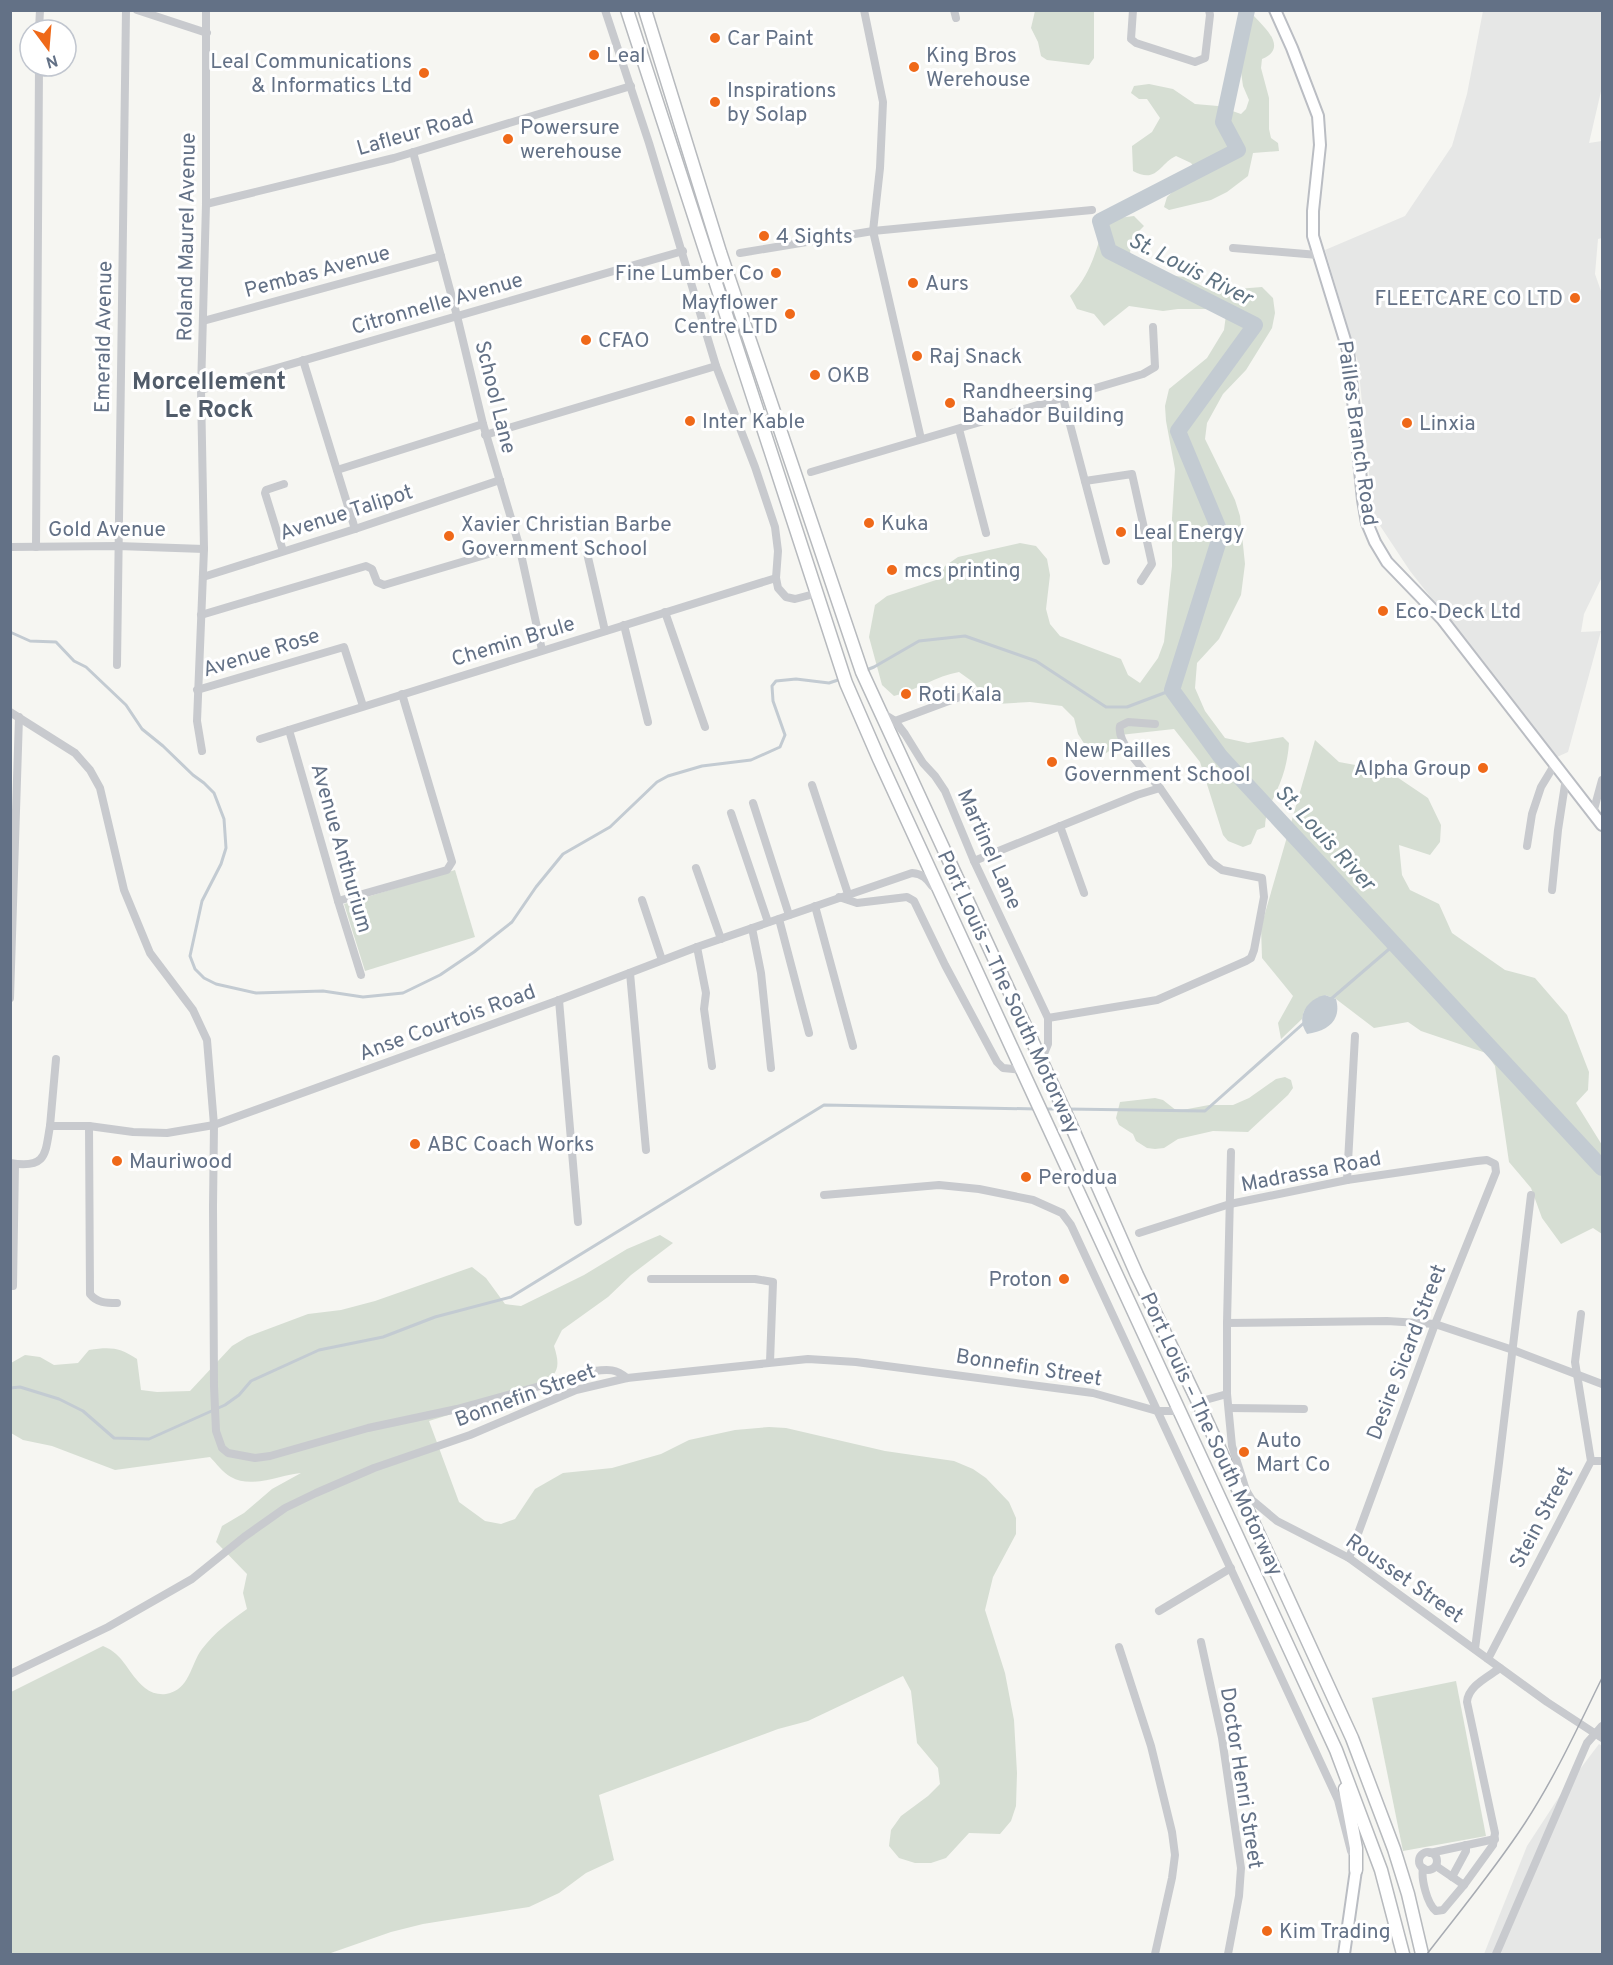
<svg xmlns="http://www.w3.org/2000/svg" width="1613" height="1965" viewBox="0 0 1613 1965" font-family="Overpass,sans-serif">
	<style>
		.built { fill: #e6e7e6 }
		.green { fill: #d6ded3 }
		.water { fill: #c3cbd2 }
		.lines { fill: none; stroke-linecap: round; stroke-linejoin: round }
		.stream { stroke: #c3cbd2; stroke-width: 3 }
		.river { stroke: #c3cbd2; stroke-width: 16 }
		.secondary-casing { stroke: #babdc3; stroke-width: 14 }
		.trunk-casing { stroke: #b7babe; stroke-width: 15 }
		.minor { stroke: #c8cace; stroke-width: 8 }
		.secondary { stroke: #fff; stroke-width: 10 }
		.trunk { stroke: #fff; stroke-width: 12 }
		.tram { stroke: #a7abb2; stroke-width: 1.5 }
		.poi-dot { fill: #ef6919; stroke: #fff; stroke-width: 2 }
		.labels { text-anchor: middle; stroke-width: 6; stroke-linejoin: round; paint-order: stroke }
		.poi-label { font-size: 21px; fill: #637186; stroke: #fff; text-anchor: start }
		.street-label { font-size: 21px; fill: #637186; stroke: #fff }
		.water-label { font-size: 22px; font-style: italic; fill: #5f7383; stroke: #fff }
		.quarter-label { font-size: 24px; font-weight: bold; fill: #515c6a; stroke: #fff }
	</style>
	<rect width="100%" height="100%" fill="#f6f6f2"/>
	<g class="built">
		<polygon points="1483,11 1602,11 1602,87 1589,143 1602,141 1602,238 1598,239 1595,274 1602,294 1602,577 1584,614 1581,632 1601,631 1568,752 1557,757 1410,571 1373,515 1358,362 1325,250 1405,216 1452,146 1467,94"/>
		<polygon points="1599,1744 1602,1746 1602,1954 1484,1954 1527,1846 1559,1797"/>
	</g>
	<g class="green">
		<polygon points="1035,11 1094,11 1094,58 1089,65 1047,60 1041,56 1038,42 1031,28"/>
		<path d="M1254,16C1266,29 1288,48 1262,59L1261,68L1269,98V129L1271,138L1278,143L1279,151L1253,153L1248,176L1227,192L1211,200L1169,210L1164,207L1167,197L1196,170L1191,163L1176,156C1159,164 1157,184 1133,171L1132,146L1152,132L1160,118L1147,99H1139L1131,93L1134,86L1149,84L1173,89L1195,104L1218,106L1241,114L1246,109L1249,100L1243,86L1235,29Z"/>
		<path d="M1134,216L1144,226L1133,237L1130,252L1138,266L1152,273L1184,277L1212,291L1262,287L1273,298L1275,313L1272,328L1246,370L1223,394L1207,423L1205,439L1235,500L1240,516L1245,564L1241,595L1219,639L1197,663L1195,688L1205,711L1225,738L1248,743L1283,737L1289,743C1288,759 1284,775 1277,790C1270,806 1266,810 1265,827L1257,830L1251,844L1243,847L1228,841L1223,835L1200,762L1174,729L1120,735L1112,749L1099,758L1087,748L1078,734L1074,718L1062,706L1030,702L997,704L983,695L973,682L959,672C936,676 917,690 894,696L882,685L869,637L875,605L887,596L936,580L945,566L958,557L1020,543L1036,546L1047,559L1050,575L1046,609L1050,624L1060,636L1121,659L1128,675L1140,683L1158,658L1164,642L1172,566V518L1175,469L1166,421L1165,406L1169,389L1207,358L1224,330L1226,315L1210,309H1178L1163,311L1129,306L1104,326L1094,314L1077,309L1070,296C1090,276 1096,251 1104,225L1118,218Z"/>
		<polygon points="1315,740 1339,762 1388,771 1428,798 1441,825 1440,842 1430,855 1399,845 1402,875 1410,890 1439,904 1452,933 1505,970 1535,978 1567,1015 1589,1072 1588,1090 1576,1103 1602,1145 1602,1234 1593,1228 1561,1244 1542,1218 1531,1188 1509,1162 1495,1066 1486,1053 1421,1031 1408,1022 1374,1028 1336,999 1325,995 1304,1011 1302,1019 1281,1039 1278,1023 1293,996 1262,958 1261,927"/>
		<polygon points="455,870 475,937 365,971 344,904"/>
		<polygon points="1285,1077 1291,1080 1293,1088 1288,1095 1248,1132 1213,1131 1178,1139 1164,1148 1155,1149 1147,1148 1136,1141 1133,1134 1119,1125 1116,1118 1120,1102 1155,1098 1163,1100 1177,1111 1209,1105 1233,1105 1249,1098 1276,1079"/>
		<path d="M660,1235L673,1243L631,1275L608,1297L562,1330L554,1346C561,1368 558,1374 539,1387L429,1421L459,1502L485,1521L501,1524L515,1519L535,1489L563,1473L612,1468L661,1454L689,1440L735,1430L769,1427L786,1428L885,1451L954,1461L973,1469L986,1478L1009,1502L1016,1518V1534L993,1577L985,1610L1005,1673L1014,1720L1017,1773L1016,1806L1011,1821L1000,1834L969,1833L946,1858L931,1863H915L899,1858L889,1846L891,1830L901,1816L928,1796L940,1784L938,1768L917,1743L911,1691L903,1676L808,1721L778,1729L599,1795L614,1860L586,1873L559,1893L529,1907L423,1924L391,1932L328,1954H11V1692L103,1646C124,1654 128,1674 145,1688C151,1693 159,1695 166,1694C190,1690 190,1665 202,1649C215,1632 230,1621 247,1609L243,1593L247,1574L216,1542L222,1526L244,1513L272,1489L301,1473C280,1475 251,1489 231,1477C223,1473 216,1463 210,1457L115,1470L52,1446L23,1440L11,1433V1363L25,1355L40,1357L54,1365L78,1363L89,1350C110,1347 119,1347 137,1359L141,1390L157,1392L190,1391L232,1346L247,1337L308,1314L341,1310L375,1301L472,1267L486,1278L505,1304L521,1306L584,1275L627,1249Z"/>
		<polygon points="1456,1681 1486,1836 1403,1851 1372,1698"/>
	</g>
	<path class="water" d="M1325,995L1336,999C1342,1021 1327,1031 1307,1034C1295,1017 1307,999 1325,995Z"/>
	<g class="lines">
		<g class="stream">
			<polyline points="10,632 30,641 56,642 74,661 86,667 126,705 142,729 163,746 193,775 204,783 214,793 224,819 226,848 221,864 202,901 190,956 195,969 204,978 216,984 256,993 323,991 363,997 403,993 440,975 474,952 512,922 536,887 563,854 610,827 657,782 668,776 702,766 751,760 780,747 785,735 773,701 772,686 776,681 796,679 829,683 841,679"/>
			<polyline points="864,671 874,667 919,641 965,636 1036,661 1106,707 1127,707 1172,690"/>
			<polyline points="1331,999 1395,944"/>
			<polyline points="1043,1109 1061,1109"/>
			<polyline points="1067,1109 1205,1111 1305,1022"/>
			<polyline points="10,1388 20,1387 59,1399 83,1411 114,1438 149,1439 225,1405 239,1395 251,1381 319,1350 383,1337 435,1317 511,1297 824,1105 1037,1109"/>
		</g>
		<polyline class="river" points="1247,10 1223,122 1238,150 1100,221 1109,251 1255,325 1178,431 1221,534 1172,690 1220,756 1602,1168"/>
		<g class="secondary-casing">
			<g id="secondary">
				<polyline points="1275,10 1292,48 1318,116 1320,145 1313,211 1313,236 1348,350 1363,500 1367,523 1375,542 1387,562 1442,619 1602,825"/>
				<polyline points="1344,1954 1356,1870"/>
			</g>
		</g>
		<g class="trunk-casing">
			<g id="trunk">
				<polyline points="627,10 846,683 879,759 1022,1070 1336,1750 1381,1870 1403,1954"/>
				<polyline points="645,10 720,252 862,672 1070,1123 1137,1275 1198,1402 1352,1738 1394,1849 1408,1894 1422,1954"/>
				<polyline points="1345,1789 1356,1848 1356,1870"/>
			</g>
		</g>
		<g class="minor">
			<polyline points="137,10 207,33"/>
			<polyline points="605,10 649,143 716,366 755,467 775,527 778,551 776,578 778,588 786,597 795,599 818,593"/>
			<polyline points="864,10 883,102 880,168 873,231 921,439"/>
			<polyline points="954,10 956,18"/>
			<polyline points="1133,10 1131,39 1136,43 1195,62 1205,58 1210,15 1209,10"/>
			<polyline points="39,30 40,10"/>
			<polyline points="413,152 457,316 483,424 519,545 542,650"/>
			<polyline points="206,204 394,158 631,86"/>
			<polyline points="1233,248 1318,255"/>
			<polyline points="740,253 873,231 1092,210"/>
			<polyline points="203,321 441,256"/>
			<polyline points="303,360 355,529"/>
			<polyline points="201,390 683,251"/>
			<polyline points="1063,398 1106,561"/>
			<polyline points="959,429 986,533"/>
			<polyline points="485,435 716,366"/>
			<polyline points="337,470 483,424"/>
			<polyline points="811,472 1143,374 1155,367 1153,327"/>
			<polyline points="1085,481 1132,474 1152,564 1141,581"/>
			<polyline points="10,547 118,546 204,549"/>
			<polyline points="36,547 39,66"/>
			<polyline points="283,551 265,493 266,490 284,484"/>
			<polyline points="587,553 605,631"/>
			<polyline points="203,577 355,529 500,480"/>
			<polyline points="665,612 705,727"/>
			<polyline points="201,615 366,566 372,569 377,582 384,585 519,545"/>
			<polyline points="624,625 648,722"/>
			<polyline points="117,665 126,10"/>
			<polyline points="197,690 344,647 363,706"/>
			<path d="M10,712L75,753L90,770L100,788L124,890L150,953L193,1010L207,1040L214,1125L213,1206L214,1386L216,1431L222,1448L228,1453L255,1458L270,1456L368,1428L457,1409L594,1371C609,1369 616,1369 627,1378"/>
			<polyline points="882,713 895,721 905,734 923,763 935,776 945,791 974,861 1048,1018 1048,1044 1041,1061"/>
			<polyline points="895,721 973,692"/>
			<path d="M1155,724L1128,722L1120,726C1116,744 1149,775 1160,788"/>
			<polyline points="289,730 338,901 361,975"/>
			<polyline points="260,739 776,578"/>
			<polyline points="202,751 197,721 204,549 201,390 206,204 206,10"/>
			<polyline points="812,785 848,894"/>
			<polyline points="753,803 789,915"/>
			<polyline points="731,813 768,922"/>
			<polyline points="1593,813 1602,780"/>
			<polyline points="1060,826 1084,893"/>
			<polyline points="1527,846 1532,814 1541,787 1555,764"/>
			<polyline points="974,861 1137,795 1160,788 1211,862 1222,870 1262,878 1264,897 1254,950 1251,958 1246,961 1157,1000 1048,1018"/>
			<polyline points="696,868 721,939"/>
			<polyline points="1552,890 1558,830 1566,778"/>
			<polyline points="839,897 857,903 907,897 914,901 945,965 997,1062 1003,1068 1022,1070"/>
			<polyline points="642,900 662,960"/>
			<polyline points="338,901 447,870 452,862 402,694"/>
			<polyline points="815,906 853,1046"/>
			<polyline points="779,919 809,1033"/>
			<polyline points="752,928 761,973 771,1068"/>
			<polyline points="697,947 706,993 704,1009 712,1066"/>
			<polyline points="630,973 646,1150"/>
			<polyline points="10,998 19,717"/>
			<polyline points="559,1000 578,1222"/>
			<polyline points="50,1126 56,1059"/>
			<path d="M89,1126L90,1294C97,1303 106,1303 117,1303"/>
			<polyline points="1231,1152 1227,1323 1227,1394 1232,1446 1246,1490 1252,1500 1277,1521 1349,1558 1547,1702 1602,1738"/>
			<path d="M10,1163C47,1169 45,1154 50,1126H89L133,1132L167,1133L214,1125L559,1000L697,947L912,873C922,874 927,878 932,886"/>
			<polyline points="1347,1180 1355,1036"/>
			<polyline points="824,1195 939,1185 979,1189 1033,1200 1062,1213 1071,1225 1338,1800 1351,1851"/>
			<polyline points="1139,1233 1230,1204 1347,1180 1477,1161 1487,1160 1495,1164 1496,1172 1435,1324 1349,1558"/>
			<polyline points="651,1279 755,1279 773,1282 770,1362"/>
			<polyline points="13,1286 15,1164"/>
			<polyline points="1227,1323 1387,1321 1435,1324 1513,1350 1602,1384"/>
			<polyline points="1198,1402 1227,1394"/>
			<polyline points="1229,1408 1304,1409"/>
			<polyline points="1591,1461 1602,1461"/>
			<polyline points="1159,1611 1231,1568"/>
			<polyline points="1201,1642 1222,1738 1241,1868 1239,1896 1228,1954"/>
			<polyline points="1119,1647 1151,1746 1172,1832 1175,1855 1172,1878 1155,1954"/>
			<polyline points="1475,1649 1499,1463 1531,1195"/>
			<polyline points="1488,1659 1591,1461 1575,1362 1581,1314"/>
			<polyline points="10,1674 108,1627 192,1579 244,1537 285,1508 316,1493 374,1468 470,1435 576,1390 627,1378 808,1359 856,1362 1093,1393 1157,1411 1179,1411"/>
			<circle cx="1428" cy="1861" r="9"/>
			<polyline points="1430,1853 1495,1839"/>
			<polyline points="1436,1866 1464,1885"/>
			<path d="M1423,1868C1421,1879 1427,1904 1436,1911L1443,1910L1464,1885L1493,1845L1495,1833L1467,1702C1468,1686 1488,1677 1500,1668"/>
			<polyline points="1452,1877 1466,1851 1466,1845"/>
			<polyline points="1496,1954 1587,1743 1602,1726"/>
		</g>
		<use href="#secondary" class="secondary"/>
		<use href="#trunk" class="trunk"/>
		<path class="tram" d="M1427,1954C1460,1911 1495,1869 1525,1823C1555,1777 1578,1727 1602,1678"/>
	</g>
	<g class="poi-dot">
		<circle cx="715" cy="38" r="6"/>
		<circle cx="594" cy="55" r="6"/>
		<circle cx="914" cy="67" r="6"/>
		<circle cx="424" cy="73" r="6"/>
		<circle cx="715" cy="102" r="6"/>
		<circle cx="508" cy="139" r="6"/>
		<circle cx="764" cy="236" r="6"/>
		<circle cx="776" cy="273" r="6"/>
		<circle cx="913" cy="283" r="6"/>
		<circle cx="1575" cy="298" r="6"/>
		<circle cx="790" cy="314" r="6"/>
		<circle cx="586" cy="340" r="6"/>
		<circle cx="917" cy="356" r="6"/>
		<circle cx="815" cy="375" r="6"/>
		<circle cx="950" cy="403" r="6"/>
		<circle cx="690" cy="421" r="6"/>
		<circle cx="1407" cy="423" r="6"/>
		<circle cx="869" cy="523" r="6"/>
		<circle cx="1121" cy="532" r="6"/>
		<circle cx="449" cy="536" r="6"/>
		<circle cx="892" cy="570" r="6"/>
		<circle cx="1383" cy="611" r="6"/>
		<circle cx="906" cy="694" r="6"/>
		<circle cx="1052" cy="762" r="6"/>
		<circle cx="1483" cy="768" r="6"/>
		<circle cx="415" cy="1144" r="6"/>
		<circle cx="117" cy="1161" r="6"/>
		<circle cx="1026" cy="1177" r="6"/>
		<circle cx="1064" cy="1279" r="6"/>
		<circle cx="1244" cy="1452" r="6"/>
		<circle cx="1267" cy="1931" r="6"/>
	</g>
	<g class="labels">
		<g class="poi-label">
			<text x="727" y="45">Car Paint</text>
			<text x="606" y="62">Leal</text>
			<text x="926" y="62">King Bros<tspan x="926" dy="24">Werehouse</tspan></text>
			<text x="412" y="68" text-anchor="end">Leal Communications<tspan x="412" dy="24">&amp; Informatics Ltd</tspan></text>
			<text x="727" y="97">Inspirations<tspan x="727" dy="24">by Solap</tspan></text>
			<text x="520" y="134">Powersure<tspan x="520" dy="24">werehouse</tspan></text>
			<text x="776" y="243">4 Sights</text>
			<text x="764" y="280" text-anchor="end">Fine Lumber Co</text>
			<text x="925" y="290">Aurs</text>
			<text x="1563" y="305" text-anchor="end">FLEETCARE CO LTD</text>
			<text x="778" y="309" text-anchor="end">Mayflower<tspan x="778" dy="24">Centre LTD</tspan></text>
			<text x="598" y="347">CFAO</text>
			<text x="929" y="363">Raj Snack</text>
			<text x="827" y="382">OKB</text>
			<text x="962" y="398">Randheersing<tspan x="962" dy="24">Bahador Building</tspan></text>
			<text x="702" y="428">Inter Kable</text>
			<text x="1419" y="430">Linxia</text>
			<text x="881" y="530">Kuka</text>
			<text x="461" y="531">Xavier Christian Barbe<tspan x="461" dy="24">Government School</tspan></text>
			<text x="1133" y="539">Leal Energy</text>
			<text x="904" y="577">mcs printing</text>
			<text x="1395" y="618">Eco-Deck Ltd</text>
			<text x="918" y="701">Roti Kala</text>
			<text x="1064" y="757">New Pailles<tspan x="1064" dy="24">Government School</tspan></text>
			<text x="1471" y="775" text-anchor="end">Alpha Group</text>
			<text x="427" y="1151">ABC Coach Works</text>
			<text x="129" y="1168">Mauriwood</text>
			<text x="1038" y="1184">Perodua</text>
			<text x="1052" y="1286" text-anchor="end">Proton</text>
			<text x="1256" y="1447">Auto<tspan x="1256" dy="24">Mart Co</tspan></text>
			<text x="1279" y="1938">Kim Trading</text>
		</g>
		<g class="street-label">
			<text transform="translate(415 132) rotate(-16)" y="7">Lafleur Road</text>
			<text transform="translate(186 237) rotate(-89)" y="7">Roland Maurel Avenue</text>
			<text transform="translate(317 271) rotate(-15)" y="7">Pembas Avenue</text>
			<text transform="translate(437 303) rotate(-16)" y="7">Citronnelle Avenue</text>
			<text transform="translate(103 337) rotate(-89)" y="7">Emerald Avenue</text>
			<text transform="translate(496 397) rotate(76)" y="7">School Lane</text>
			<text transform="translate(1358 433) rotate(82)" y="7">Pailles Branch Road</text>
			<text transform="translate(346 512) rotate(-18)" y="7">Avenue Talipot</text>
			<text x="107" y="536">Gold Avenue</text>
			<text transform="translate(513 641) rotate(-17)" y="7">Chemin Brule</text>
			<text transform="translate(261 652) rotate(-17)" y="7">Avenue Rose</text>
			<text transform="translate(342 848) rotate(74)" y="7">Avenue Anthurium</text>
			<text transform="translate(990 849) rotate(66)" y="7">Martinel Lane</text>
			<text transform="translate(1009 992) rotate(65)" y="7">Port Louis – The South Motorway</text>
			<text transform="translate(447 1022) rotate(-20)" y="7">Anse Courtois Road</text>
			<text transform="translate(1311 1171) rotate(-11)" y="7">Madrassa Road</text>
			<text transform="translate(1406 1352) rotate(-69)" y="7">Desire Sicard Street</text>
			<text transform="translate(1029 1367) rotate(9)" y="7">Bonnefin Street</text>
			<text transform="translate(525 1395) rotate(-20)" y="7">Bonnefin Street</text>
			<text transform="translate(1212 1434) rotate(65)" y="7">Port Louis – The South Motorway</text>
			<text transform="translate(1541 1517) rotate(-62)" y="7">Stein Street</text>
			<text transform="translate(1405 1578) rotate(35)" y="7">Rousset Street</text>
			<text transform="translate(1242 1778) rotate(81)" y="7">Doctor Henri Street</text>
		</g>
		<g class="water-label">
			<text transform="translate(1191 268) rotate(27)" y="8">St. Louis River</text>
			<text transform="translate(1326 837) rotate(47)" y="8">St. Louis River</text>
		</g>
		<g class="quarter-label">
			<text x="209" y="389">Morcellement<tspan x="209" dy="28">Le Rock</tspan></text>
		</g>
	</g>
	<rect width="1613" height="1965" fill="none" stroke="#637186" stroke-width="24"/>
	<g transform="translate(48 48) rotate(164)"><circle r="28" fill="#ffffff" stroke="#c1c6cf" stroke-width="1.5"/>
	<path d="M0-4.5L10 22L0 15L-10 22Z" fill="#ef6919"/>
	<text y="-9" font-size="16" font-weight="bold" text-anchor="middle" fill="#637186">N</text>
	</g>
</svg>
